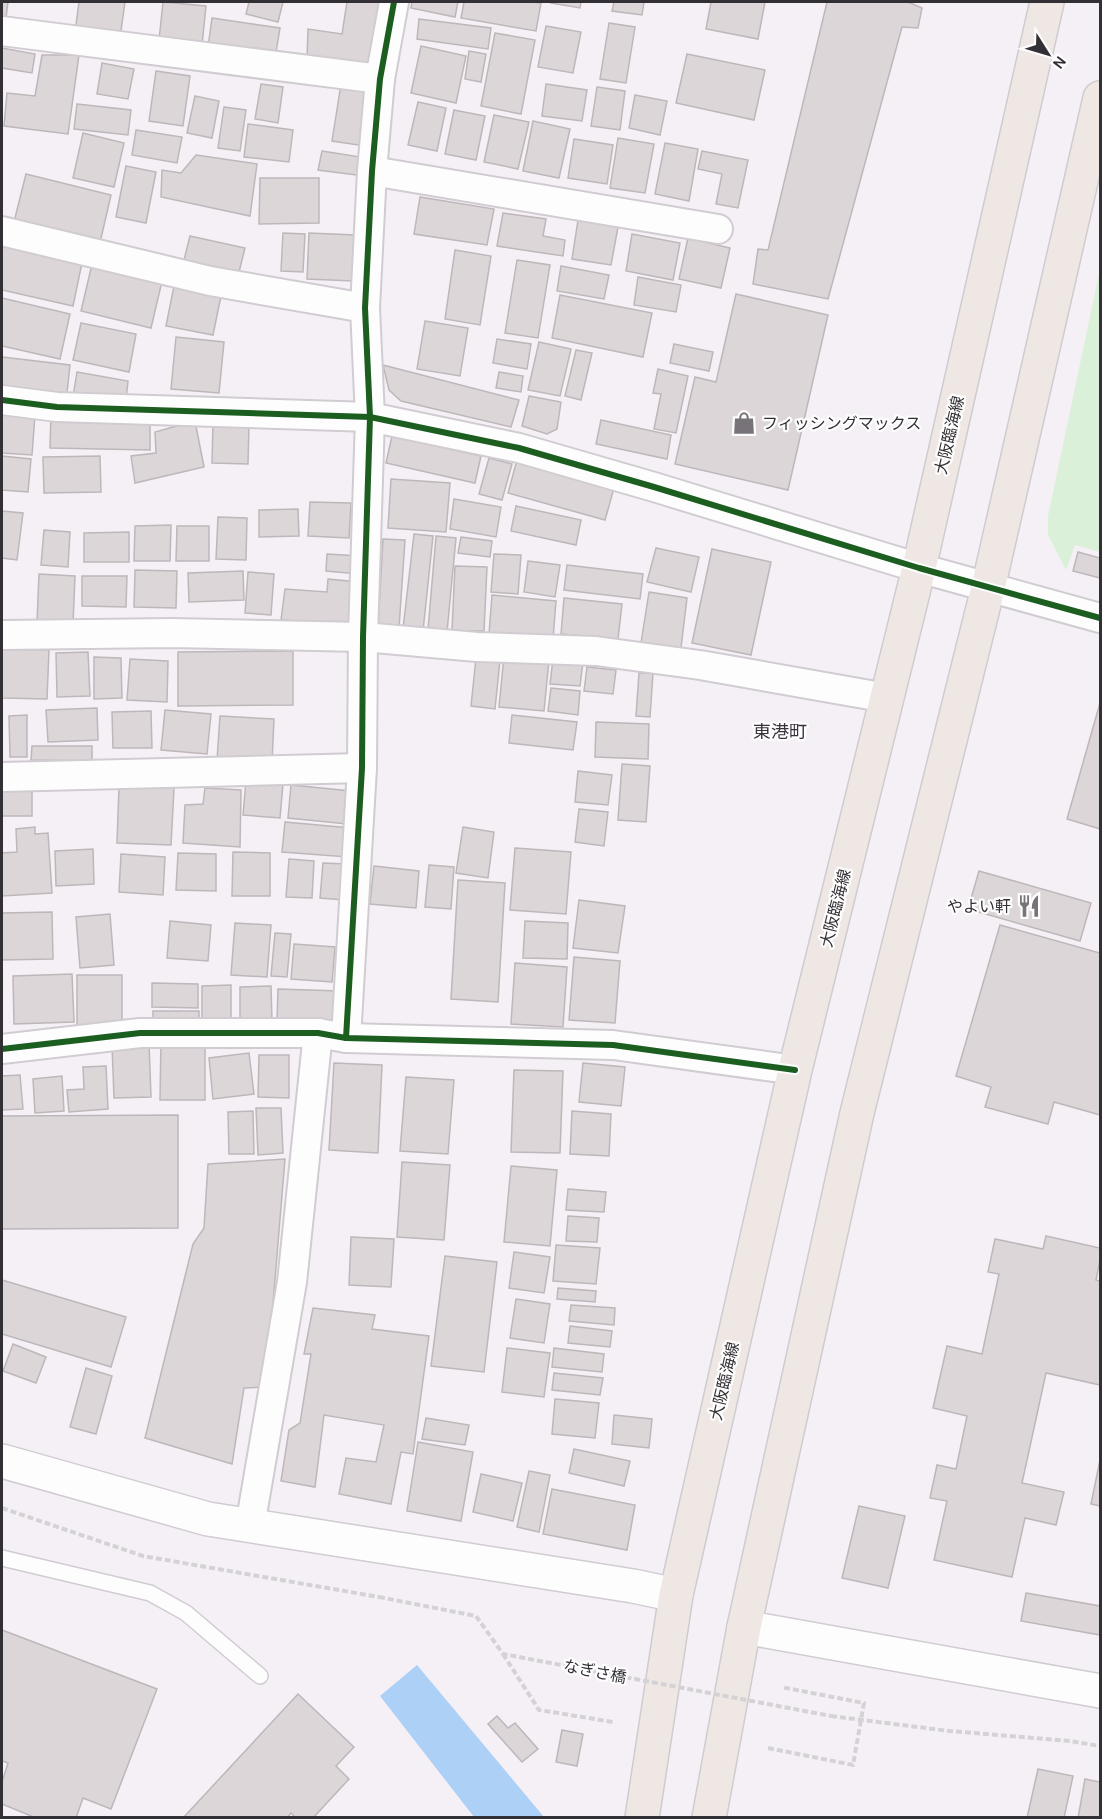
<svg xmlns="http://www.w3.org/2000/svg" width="1102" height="1819" viewBox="0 0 1102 1819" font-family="Karla,'Noto Sans JP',sans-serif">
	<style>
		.green { fill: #daf0d9 }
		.water { fill: #add0f6 }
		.building { fill: #dcd6d8; stroke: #bdb7ba; stroke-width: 1.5 }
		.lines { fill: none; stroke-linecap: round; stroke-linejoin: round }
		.lane-casing { stroke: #d0ccd1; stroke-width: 18 }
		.street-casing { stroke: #d0ccd1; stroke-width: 32 }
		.secondary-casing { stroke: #d0ccd1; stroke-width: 36 }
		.primary-casing { stroke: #cecccf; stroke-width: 36 }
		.path { stroke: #d4d2d5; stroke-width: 4; stroke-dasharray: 6 3; stroke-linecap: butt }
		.lane { stroke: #fefdfe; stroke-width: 15 }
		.street { stroke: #fefdfe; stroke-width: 28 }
		.secondary { stroke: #fefdfe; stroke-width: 33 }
		.primary { stroke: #efe7e4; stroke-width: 33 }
		.path-bridge { stroke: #d4d2d5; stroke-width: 4; stroke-dasharray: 6 3; stroke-linecap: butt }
		.cycleway-casing { stroke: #fdfdfd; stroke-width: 10 }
		.cycleway { stroke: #1b5e20; stroke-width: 6 }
		.labels { text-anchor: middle; stroke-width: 4.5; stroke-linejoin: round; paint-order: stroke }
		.poi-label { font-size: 16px; fill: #333035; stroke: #fdfdfd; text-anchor: start }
		.street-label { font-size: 16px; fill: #333035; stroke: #fdfdfd }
		.neighbourhood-label { font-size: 18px; fill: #3a333d; stroke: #fdfdfd }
	</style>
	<rect width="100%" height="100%" fill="#f5f0f6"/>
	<polygon class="green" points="1100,269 1100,552 1075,545 1066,570 1048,535 1048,516"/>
	<polygon class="water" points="417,1665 544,1817 474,1817 380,1696"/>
	<g class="building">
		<polygon points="2,2 8,2 5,25 2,24"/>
		<polygon points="79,2 125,2 120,38 75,32"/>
		<polygon points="163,2 206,6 202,45 159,40"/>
		<polygon points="249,2 283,2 278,22 246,14"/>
		<polygon points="347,2 388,2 381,70 307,58 308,29 342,34"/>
		<polygon points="412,2 458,2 455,17 411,8"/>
		<polygon points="464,2 531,2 541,3 536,31 461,18"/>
		<polygon points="552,2 581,2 580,8 551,3"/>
		<polygon points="614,2 644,2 642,15 612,11"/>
		<polygon points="711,2 765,2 758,39 706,29"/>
		<polygon points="827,2 908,2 922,8 918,28 902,27 828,299 753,284 758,249 768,250"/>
		<polygon points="212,18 280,28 275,58 208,47"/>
		<polygon points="419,19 491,28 488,49 417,39"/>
		<polygon points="609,23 635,27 626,83 600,79"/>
		<polygon points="546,26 581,32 573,73 538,67"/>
		<polygon points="495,33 535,40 521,114 481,106"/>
		<polygon points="421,46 466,56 456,103 411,93"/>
		<polygon points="2,48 35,54 32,73 2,68"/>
		<polygon points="469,51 486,54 481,82 465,79"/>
		<polygon points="687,54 765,70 754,120 676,103"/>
		<polygon points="42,55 79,55 68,134 4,126 7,93 35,96"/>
		<polygon points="102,63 134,69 128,99 97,94"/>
		<polygon points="156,71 190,76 183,126 149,121"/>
		<polygon points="261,84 283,87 278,123 255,119"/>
		<polygon points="341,84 374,89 365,146 332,141"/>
		<polygon points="546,84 587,90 582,121 542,116"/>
		<polygon points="597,87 625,91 620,130 591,126"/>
		<polygon points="635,95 667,101 660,135 629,128"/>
		<polygon points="195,96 219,101 212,138 187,133"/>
		<polygon points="418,102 446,108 437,151 408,145"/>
		<polygon points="77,104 131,110 128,135 74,129"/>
		<polygon points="224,107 246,110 240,151 218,148"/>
		<polygon points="454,110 485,116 476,160 445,154"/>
		<polygon points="494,115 529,122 518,169 484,162"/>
		<polygon points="533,121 570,129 559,178 523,171"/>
		<polygon points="248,124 293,130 289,162 244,157"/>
		<polygon points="136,130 182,137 177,163 132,155"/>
		<polygon points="83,133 124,143 114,187 73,178"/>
		<polygon points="618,138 654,144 645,193 610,188"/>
		<polygon points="574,139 613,145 607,184 568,178"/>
		<polygon points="665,143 698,149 689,201 655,194"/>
		<polygon points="322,151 367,158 364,176 318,170"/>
		<polygon points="702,151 748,160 738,208 716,204 722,174 698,169"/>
		<polygon points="196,155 257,164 250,216 161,197 162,170 181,173"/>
		<polygon points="126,166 156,172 146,223 116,217"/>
		<polygon points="26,174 111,195 99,247 13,226"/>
		<polygon points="260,178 319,178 319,223 259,224"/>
		<polygon points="420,197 494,209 487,245 414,234"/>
		<polygon points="503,213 546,219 543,236 565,240 563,256 497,246"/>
		<polygon points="578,220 618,227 611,265 572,259"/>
		<polygon points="283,233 305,234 303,272 281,271"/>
		<polygon points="309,233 355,235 353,281 307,279"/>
		<polygon points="632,234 680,243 673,280 626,271"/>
		<polygon points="190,236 245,248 239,272 184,260"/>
		<polygon points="688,238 730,248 721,288 679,279"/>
		<polygon points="2,241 83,258 73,306 2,290"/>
		<polygon points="455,250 491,256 480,325 445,319"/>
		<polygon points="93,260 163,277 151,328 81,311"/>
		<polygon points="517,260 550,265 538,338 505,333"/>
		<polygon points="561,266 609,275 604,299 557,291"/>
		<polygon points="638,277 681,285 676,312 634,305"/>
		<polygon points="175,281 222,291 213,335 166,326"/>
		<polygon points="736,294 828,315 788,490 675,464 695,377 716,382"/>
		<polygon points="560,295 652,313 643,357 552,338"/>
		<polygon points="2,298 70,314 60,359 2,346"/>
		<polygon points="425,321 468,328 460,376 417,369"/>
		<polygon points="81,323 136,334 129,372 73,360"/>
		<polygon points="176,337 224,342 219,393 171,389"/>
		<polygon points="497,339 531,344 527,369 493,363"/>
		<polygon points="539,342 571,349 560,396 528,390"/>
		<polygon points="674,344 713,352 709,371 670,363"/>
		<polygon points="576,350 592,353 581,400 565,396"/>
		<polygon points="2,357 70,365 66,402 2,394"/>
		<polygon points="383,365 519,400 511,427 401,401 389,390"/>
		<polygon points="658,369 688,376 676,433 654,429 661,394 653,393"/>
		<polygon points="77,372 128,381 126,400 73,397"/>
		<polygon points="499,372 523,376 521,392 496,388"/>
		<polygon points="529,396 561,402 557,429 547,434 522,426"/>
		<polygon points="2,413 35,415 32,455 2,453"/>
		<polygon points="51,413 150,415 150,450 50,448"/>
		<polygon points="601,420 671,435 667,459 596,444"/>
		<polygon points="195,421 204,467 135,483 131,456 156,453 155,432"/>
		<polygon points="213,424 249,425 248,464 212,463"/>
		<polygon points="392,436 481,456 475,483 386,463"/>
		<polygon points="2,456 31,459 28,492 2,490"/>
		<polygon points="100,456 101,492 44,493 43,457"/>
		<polygon points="489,458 512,464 502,500 479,494"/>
		<polygon points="517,460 614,488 605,520 508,493"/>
		<polygon points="391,479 450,483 446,532 388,528"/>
		<polygon points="454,499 501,507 496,537 450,529"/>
		<polygon points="310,502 351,503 349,538 308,536"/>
		<polygon points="516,506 581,520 576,545 511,531"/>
		<polygon points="298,509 299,536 259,537 259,510"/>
		<polygon points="2,511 23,513 17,560 2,558"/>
		<polygon points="218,517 247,518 246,560 216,559"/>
		<polygon points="171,525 170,561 134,561 135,526"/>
		<polygon points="177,526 209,526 209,561 176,561"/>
		<polygon points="44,530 70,532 68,567 41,565"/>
		<polygon points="129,532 129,562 84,562 84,533"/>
		<polygon points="414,534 433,536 423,631 403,629"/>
		<polygon points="436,536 456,538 447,632 428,630"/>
		<polygon points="461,537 492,541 490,557 458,553"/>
		<polygon points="383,539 405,540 399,628 378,627"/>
		<polygon points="656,548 699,557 691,592 647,582"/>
		<polygon points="712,549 771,562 751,655 692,643"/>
		<polygon points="1078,552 1100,558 1100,578 1073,571"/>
		<polygon points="327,554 360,556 359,574 326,571"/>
		<polygon points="494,554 521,555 518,594 491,592"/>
		<polygon points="528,561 560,565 555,597 524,592"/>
		<polygon points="567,565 643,574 640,599 564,590"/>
		<polygon points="455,566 487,567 484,631 452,631"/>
		<polygon points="135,570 177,571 176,608 134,607"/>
		<polygon points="243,571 244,600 189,602 188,573"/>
		<polygon points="248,572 274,574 271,615 245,613"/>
		<polygon points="39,574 75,576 73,624 37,622"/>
		<polygon points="82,576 127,576 126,607 82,606"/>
		<polygon points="328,579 358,582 354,624 281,620 285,589 327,592"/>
		<polygon points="649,592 687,598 681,648 641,643"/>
		<polygon points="492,595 556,601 553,639 489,634"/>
		<polygon points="564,598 622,604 618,639 561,634"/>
		<polygon points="2,649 49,650 47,699 2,698"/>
		<polygon points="293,651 293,705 178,706 178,652"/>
		<polygon points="88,652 90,696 57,697 56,653"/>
		<polygon points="504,656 549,660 544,711 499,707"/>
		<polygon points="94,657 121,658 122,698 94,699"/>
		<polygon points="476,658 500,660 495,709 471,706"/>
		<polygon points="130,659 168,661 167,702 127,700"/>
		<polygon points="553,659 583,662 580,686 550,684"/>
		<polygon points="587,667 616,670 613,694 584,691"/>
		<polygon points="639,673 653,673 650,717 636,716"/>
		<polygon points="551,688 580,691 578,715 548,711"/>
		<polygon points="1100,703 1100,829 1067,819"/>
		<polygon points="97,708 98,740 48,742 46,710"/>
		<polygon points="165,710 211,714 207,754 161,750"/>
		<polygon points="151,711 152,748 113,748 112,712"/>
		<polygon points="27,715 27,757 10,757 9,716"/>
		<polygon points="512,715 577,722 573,750 509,743"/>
		<polygon points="220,716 274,719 272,763 217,760"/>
		<polygon points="596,722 649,724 648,759 595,757"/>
		<polygon points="32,746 92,746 92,761 31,760"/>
		<polygon points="622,764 650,766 646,822 618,820"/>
		<polygon points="578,771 612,775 608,805 575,802"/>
		<polygon points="246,781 283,784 280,818 243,815"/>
		<polygon points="291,785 351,791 347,824 288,818"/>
		<rect x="2" y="786" width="30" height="30"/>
		<polygon points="119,786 174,788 171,845 117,843"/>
		<polygon points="205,788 241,790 240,847 183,843 185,805 203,804"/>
		<polygon points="579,809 608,812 604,846 575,842"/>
		<polygon points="285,822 351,828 348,857 282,852"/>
		<polygon points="35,827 35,834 48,833 52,893 2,896 2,853 17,852 16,829"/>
		<polygon points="463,827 494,832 488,878 456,873"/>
		<polygon points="515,848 571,852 566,914 510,910"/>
		<polygon points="93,849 94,884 56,886 55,851"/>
		<polygon points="233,852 270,853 270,896 232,896"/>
		<polygon points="178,853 216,854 216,891 176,890"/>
		<polygon points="121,854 165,857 163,895 119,892"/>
		<polygon points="289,859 314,861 312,898 286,897"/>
		<polygon points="323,863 346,864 344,900 320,898"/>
		<polygon points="429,865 454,867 451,909 425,907"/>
		<polygon points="374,866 419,871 416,908 370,904"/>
		<polygon points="979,871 1091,903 1080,941 968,909"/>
		<polygon points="458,880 505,883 498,1002 451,999"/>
		<polygon points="579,900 625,906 618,953 573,948"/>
		<polygon points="52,912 53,959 2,960 2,913"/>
		<polygon points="110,914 114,965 80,968 76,917"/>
		<polygon points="170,921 211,925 208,961 167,958"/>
		<polygon points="525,921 568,923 567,959 523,958"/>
		<polygon points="235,923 271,925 267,977 231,975"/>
		<polygon points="1000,925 1100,953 1100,1115 1054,1102 1048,1124 985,1107 991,1087 956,1076"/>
		<polygon points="275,933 291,934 287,977 271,976"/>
		<polygon points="294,944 335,947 332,982 291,979"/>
		<polygon points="574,957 620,961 615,1023 569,1020"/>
		<polygon points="515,963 567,967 563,1027 511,1024"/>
		<polygon points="72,974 74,1022 14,1024 13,976"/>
		<rect x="77" y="975" width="45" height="50"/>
		<polygon points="152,983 198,984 198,1008 152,1007"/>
		<polygon points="231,985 231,1021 202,1022 202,986"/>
		<polygon points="271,986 272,1022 240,1022 240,987"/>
		<polygon points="278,989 340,991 339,1022 277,1021"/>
		<rect x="153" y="1011" width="46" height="16"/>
		<polygon points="161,1038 205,1039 205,1100 160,1100"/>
		<polygon points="149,1043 151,1097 114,1098 112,1045"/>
		<polygon points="249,1053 254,1094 213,1099 209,1058"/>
		<polygon points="259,1055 289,1055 289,1098 258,1097"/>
		<polygon points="334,1063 382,1065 378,1153 329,1150"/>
		<polygon points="583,1063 625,1067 621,1106 579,1102"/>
		<polygon points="106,1066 108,1109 69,1112 67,1090 84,1089 83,1067"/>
		<polygon points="514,1070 563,1071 560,1153 511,1152"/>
		<polygon points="20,1075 23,1109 2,1110 2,1076"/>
		<polygon points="62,1076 64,1111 35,1113 33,1079"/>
		<polygon points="406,1077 454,1080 448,1154 400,1151"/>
		<polygon points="256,1108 281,1108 283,1153 258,1155"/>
		<polygon points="253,1111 254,1154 229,1154 228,1112"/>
		<polygon points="572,1111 611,1114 609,1156 570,1154"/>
		<polygon points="178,1115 178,1228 2,1229 2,1116"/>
		<polygon points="285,1159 266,1387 244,1388 232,1464 145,1438 193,1244 204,1228 208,1164"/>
		<polygon points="402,1162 450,1165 444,1240 397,1237"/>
		<polygon points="511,1166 557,1170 550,1246 504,1242"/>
		<polygon points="568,1189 606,1192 604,1212 566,1210"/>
		<polygon points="568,1216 599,1218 597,1242 566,1241"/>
		<polygon points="1046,1236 1100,1248 1100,1260 1096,1280 1100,1281 1100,1385 1046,1373 1022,1483 1064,1492 1056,1525 1025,1518 1012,1577 934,1560 947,1501 930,1498 937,1465 956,1469 967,1416 933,1408 947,1346 982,1354 999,1274 988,1272 995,1239 1043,1249"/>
		<polygon points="351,1237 394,1239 391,1287 349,1285"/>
		<polygon points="556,1245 600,1248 596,1284 553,1281"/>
		<polygon points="514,1252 550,1257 544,1293 509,1288"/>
		<polygon points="445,1256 497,1262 484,1372 431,1366"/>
		<polygon points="2,1280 126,1317 111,1367 2,1334"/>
		<polygon points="558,1288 596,1291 595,1302 557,1299"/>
		<polygon points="516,1299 550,1304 544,1343 510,1338"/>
		<polygon points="571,1305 615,1308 614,1325 569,1321"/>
		<polygon points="313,1308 375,1315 372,1329 429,1336 413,1454 401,1452 391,1504 339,1494 346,1458 376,1462 384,1425 324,1415 315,1487 281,1481 289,1430 300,1423 311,1354 304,1354"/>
		<polygon points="570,1326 612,1331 610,1347 568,1343"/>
		<polygon points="13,1344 46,1357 36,1383 3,1371"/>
		<polygon points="507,1348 550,1353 544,1397 502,1392"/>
		<polygon points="554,1348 604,1354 602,1372 552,1367"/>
		<polygon points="86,1368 112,1376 96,1434 70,1427"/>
		<polygon points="554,1373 603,1378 600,1395 552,1390"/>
		<polygon points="555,1399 599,1403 595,1438 552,1434"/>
		<polygon points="614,1415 652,1419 649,1448 612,1444"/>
		<polygon points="426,1418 469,1425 465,1445 422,1439"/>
		<polygon points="418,1442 473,1452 461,1521 407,1511"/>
		<polygon points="574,1449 630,1461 624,1486 569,1473"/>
		<polygon points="1100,1460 1100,1506 1091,1504"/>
		<polygon points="529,1471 550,1475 539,1532 517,1527"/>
		<polygon points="481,1474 522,1483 513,1521 473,1512"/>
		<polygon points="552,1489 635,1505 627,1550 543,1534"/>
		<polygon points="859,1506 905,1516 888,1588 842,1578"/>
		<polygon points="1026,1593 1100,1606 1100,1635 1021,1621"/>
		<polygon points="2,1630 157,1689 111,1809 83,1798 76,1818 36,1818 2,1804 2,1782 8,1763 2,1761"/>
		<polygon points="298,1694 354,1747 336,1766 349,1779 313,1818 296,1818 291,1813 287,1818 183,1818"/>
		<polygon points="497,1716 508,1728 515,1723 538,1749 522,1762 488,1724"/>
		<polygon points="562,1730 583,1734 577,1766 556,1762"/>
		<polygon points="1038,1769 1073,1776 1064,1818 1027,1818"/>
		<polygon points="1085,1779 1100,1782 1100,1818 1078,1818"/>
	</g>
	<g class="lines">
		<g class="lane-casing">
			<polyline id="lane" points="2,1558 150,1593 186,1613 260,1676"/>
		</g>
		<g class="street-casing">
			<g id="street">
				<polyline points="2,31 380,79"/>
				<polyline points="372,171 718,229"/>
				<polyline points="2,231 210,281 365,308"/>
				<polyline points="2,400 57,407 370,417 519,448 654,487 919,568 1100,618"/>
				<polyline points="2,635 173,633 363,637 477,647 596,651 700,665 887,698"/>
				<polyline points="2,777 362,768"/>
				<polyline points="346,1038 362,768 363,637 370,417 365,308 372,171 380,79 394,2"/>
				<polyline points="2,1049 140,1033 318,1033 346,1038 613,1045 795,1070"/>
				<polyline points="250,1526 292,1282 318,1033"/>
			</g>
		</g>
		<g class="secondary-casing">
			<g id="secondary">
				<polyline points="2,1461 208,1519 633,1586 676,1595"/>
				<polyline points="744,1627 1100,1691"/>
			</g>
		</g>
		<g class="primary-casing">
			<g id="primary">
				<polyline points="642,1818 676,1595 795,1070 919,568 1047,2"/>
				<polyline points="709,1818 744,1627 857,1113 988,588 1100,98"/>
			</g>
		</g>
		<g class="path">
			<polyline points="2,1508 143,1556 379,1597"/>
			<polyline points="503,1654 539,1710 613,1722"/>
			<polyline points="831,1716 949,1731 1070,1741 1100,1746"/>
			<polyline points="768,1748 853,1765 864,1703 781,1687"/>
		</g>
		<use href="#lane" class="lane"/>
		<use href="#street" class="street"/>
		<use href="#secondary" class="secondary"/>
		<use href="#primary" class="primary"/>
		<polyline class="path-bridge" points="379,1597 476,1616 503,1654 831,1716"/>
		<g class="cycleway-casing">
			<g id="cycleway">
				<polyline points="2,400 57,407 370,417 519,448 654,487 919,568 1100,618"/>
				<polyline points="346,1038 362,768 363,637 370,417 365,308 372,171 380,79 394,2"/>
				<polyline points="2,1049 140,1033 318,1033 346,1038 613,1045 795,1070"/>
			</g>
		</g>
		<use href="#cycleway" class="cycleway"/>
	</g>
	<defs>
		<g id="shop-bare" transform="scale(1.8)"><path d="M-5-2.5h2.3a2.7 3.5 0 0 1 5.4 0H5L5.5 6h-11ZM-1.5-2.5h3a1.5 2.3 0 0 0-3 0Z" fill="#777379" stroke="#fdfdfd" stroke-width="2.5" paint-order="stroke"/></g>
		<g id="restaurant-bare" transform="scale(1.8)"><path d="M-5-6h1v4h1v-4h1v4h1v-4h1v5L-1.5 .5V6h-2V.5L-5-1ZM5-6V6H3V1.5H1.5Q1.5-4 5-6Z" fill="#777379" stroke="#fdfdfd" stroke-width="2.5" paint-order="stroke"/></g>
	</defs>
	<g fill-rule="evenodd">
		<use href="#shop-bare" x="744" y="423"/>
		<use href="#restaurant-bare" x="1029" y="906"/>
	</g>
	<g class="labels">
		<g class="poi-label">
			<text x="762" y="429">フィッシングマックス</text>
			<text x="1011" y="912" text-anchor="end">やよい軒</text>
		</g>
		<g class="street-label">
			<text transform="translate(949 435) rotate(-77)" y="6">大阪臨海線</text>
			<text transform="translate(835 908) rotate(-76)" y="6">大阪臨海線</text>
			<text transform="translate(724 1381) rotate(-77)" y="6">大阪臨海線</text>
			<text transform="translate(595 1671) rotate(11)" y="6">なぎさ橋</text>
		</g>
		<g class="neighbourhood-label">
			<text x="780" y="738">東港町</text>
		</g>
	</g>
	<rect width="1102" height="1819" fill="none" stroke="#333035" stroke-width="6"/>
	<g transform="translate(1048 54) rotate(127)" stroke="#fdfdfd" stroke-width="4.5" paint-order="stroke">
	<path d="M0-4.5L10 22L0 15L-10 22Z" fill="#333035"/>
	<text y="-9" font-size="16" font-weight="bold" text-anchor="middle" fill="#333035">N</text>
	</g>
</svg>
